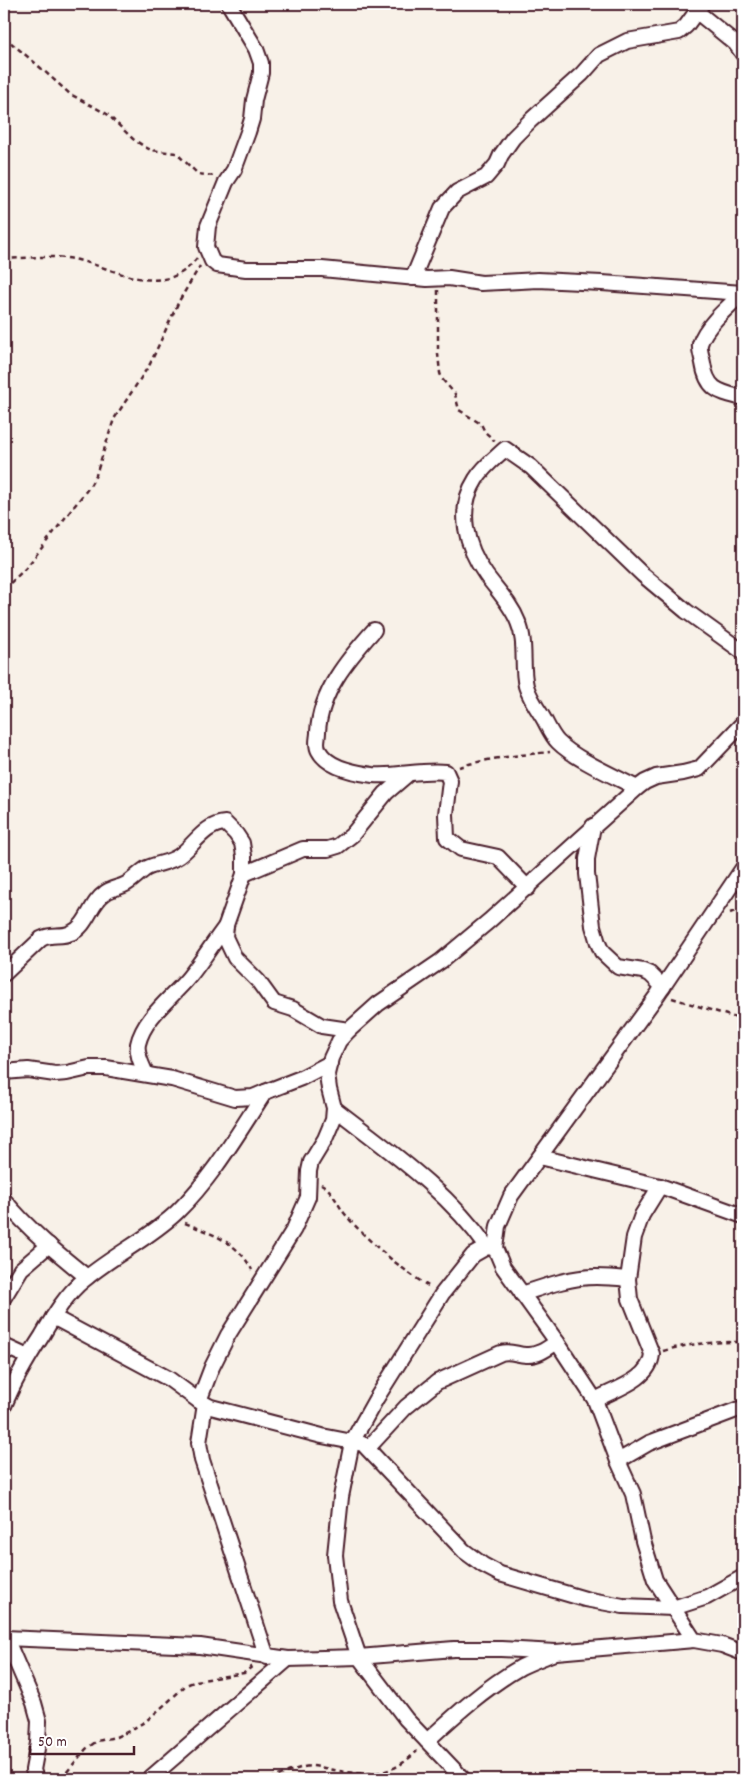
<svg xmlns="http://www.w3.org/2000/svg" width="747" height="1783" viewBox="0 0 747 1783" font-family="Dekko,sans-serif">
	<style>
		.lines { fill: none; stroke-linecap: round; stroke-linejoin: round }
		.street-casing { stroke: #4a1f2b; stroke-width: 18 }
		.path { stroke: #4a1f2b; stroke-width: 2.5; stroke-dasharray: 5 4; stroke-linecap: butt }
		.street { stroke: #fff; stroke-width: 14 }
	</style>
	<rect width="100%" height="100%" fill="#f8f1e8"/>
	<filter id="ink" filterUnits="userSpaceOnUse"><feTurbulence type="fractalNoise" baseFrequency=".02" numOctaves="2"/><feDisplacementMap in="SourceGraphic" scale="10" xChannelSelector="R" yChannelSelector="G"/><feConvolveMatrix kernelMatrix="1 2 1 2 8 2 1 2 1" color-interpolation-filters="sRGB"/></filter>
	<g filter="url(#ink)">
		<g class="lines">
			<g class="street-casing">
				<g id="street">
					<polyline points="229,4 256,49 261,63 261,73 254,100 252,119 248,132 234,170 226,182 208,226 206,247 212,261 217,265 246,269 322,269 427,279 449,278 481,283 538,280 602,283 743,293"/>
					<polyline points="696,11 735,43 743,54"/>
					<polyline points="413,278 442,208 457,192 486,177 497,164 501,155 513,138 531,120 582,74 599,55 627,41 679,32 686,26 702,4"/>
					<path d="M743,293C730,305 705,326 700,344C699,350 702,357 703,363C707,391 720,392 743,398"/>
					<path d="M374,630C348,659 320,692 318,732C318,739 315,744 319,751C328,768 356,773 373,775C398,777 422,769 446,772L450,781L446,814L447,838L461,849L498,857L528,888"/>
					<path d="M637,788C614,776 575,759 558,742C551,735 547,724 542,716C536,707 529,696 526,686C521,665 527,642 518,622C511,604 497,590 486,575C466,547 456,510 476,479C483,467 495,458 505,449L531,467L643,575L686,611L743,652"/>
					<polyline points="593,826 587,859 587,874 593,926 598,943 602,952 618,967 643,971 650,974 663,987"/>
					<polyline points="743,868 658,994 511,1196 498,1226 495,1248 503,1267 557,1342 595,1400 618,1461 633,1494 643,1541 655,1580 694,1640 722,1645 743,1653"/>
					<polyline points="244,874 303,849 328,849 338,846 352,835 386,793 407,775"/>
					<path d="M4,974L41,939C52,933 60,938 71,933C88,926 90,903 105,893C111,888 119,888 126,884C133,880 140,872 147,868C158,863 169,863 179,856C194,845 205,824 225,823L236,834L242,843L244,856V874L226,925L225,937L235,958L258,981L274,1003L293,1009L322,1026L349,1030"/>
					<polyline points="4,1072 28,1070 55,1074 67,1073 89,1068 106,1068 172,1079 235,1098 253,1097 265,1092 301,1078 330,1063"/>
					<path d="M146,1074C142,1065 136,1054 138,1044C144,1017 173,997 189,977C202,961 213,943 226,926"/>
					<path d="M334,1108C388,1150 447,1190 487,1247"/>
					<polyline points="540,1157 660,1186 743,1216"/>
					<path d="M4,1200C28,1229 57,1253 87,1277"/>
					<path d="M522,1294C546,1286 570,1277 596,1277C607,1277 618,1278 628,1279"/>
					<polyline points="4,1297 21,1269 49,1245"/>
					<polyline points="53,1317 169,1379 199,1401 211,1407 322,1436 363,1444 464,1551 483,1565 500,1574 585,1599 623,1606 673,1608 707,1597 743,1577"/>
					<polyline points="4,1346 28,1357"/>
					<path d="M595,1400C615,1389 650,1380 652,1354L630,1299L628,1279L634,1237L642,1215L660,1186"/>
					<polyline points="199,1401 212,1367 228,1335 294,1229 308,1197 309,1171 311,1162 325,1139 333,1120 334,1108 329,1089 327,1074 331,1058 339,1041 349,1030 378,1004 441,961 489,921 637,788 645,782 656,777 683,773 699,769 743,723"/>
					<polyline points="205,1404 199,1443 202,1460 267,1657"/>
					<path d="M4,1406C14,1381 27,1359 42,1336C54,1315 66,1294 85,1279C115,1254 150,1238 177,1212C213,1177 238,1133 265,1092"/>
					<path d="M368,1448L406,1407L437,1382L501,1353C511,1350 517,1355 526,1355C538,1356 548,1348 557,1342"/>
					<polyline points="618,1461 649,1443 739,1409"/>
					<polyline points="4,1638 200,1646 288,1659 359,1657 454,1649 501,1649 556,1652 694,1640"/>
					<polyline points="6,1638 34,1703 39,1721 38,1743 33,1770 36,1779"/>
					<path d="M427,1741C456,1714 486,1687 521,1667C531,1662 542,1658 552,1654"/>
					<polyline points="149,1779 288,1659"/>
					<polyline points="463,1779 406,1719 359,1657 340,1601 335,1555 341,1497 352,1442 376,1399 442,1294 473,1255 487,1247 495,1248"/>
				</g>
			</g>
			<g class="path">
				<polyline points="4,37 34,62 70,94 107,114 133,139 145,147 151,150 176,153 198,174 214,176"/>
				<path d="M4,259C26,258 51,255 73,259C115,267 163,302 197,258"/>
				<polyline points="438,290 438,354 440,373 442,379 455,394 459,410 481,424 485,432 495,441"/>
				<polyline points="4,589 26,568 90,486 96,475 114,419 150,364 179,301 200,266"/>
				<path d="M459,767C488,758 520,755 550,752"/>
				<polyline points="730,913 743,908"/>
				<polyline points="672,998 743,1020"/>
				<path d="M321,1184C333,1190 336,1203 345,1214C364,1238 403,1271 430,1287"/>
				<path d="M185,1223C212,1234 238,1242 252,1270"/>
				<path d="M663,1351C690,1343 716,1342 743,1342"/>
				<polyline points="61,1779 86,1749 97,1741 116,1737 127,1732 146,1721 169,1701 186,1685 196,1681 244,1673 253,1666"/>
				<path d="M270,1779C282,1775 297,1767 311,1766C319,1766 326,1769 334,1770C369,1776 391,1777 417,1751"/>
			</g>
			<use href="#street" class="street"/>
		</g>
	</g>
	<rect width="747" height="1783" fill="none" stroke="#fff" stroke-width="20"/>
	<rect x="10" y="10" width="727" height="1763" fill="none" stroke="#4a1f2b" stroke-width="2" filter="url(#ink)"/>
	<path d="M30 1746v8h104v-8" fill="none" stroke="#4a1f2b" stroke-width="2.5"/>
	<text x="38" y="1746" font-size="15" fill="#4a1f2b" stroke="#ffffff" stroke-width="4" paint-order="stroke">50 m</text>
</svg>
